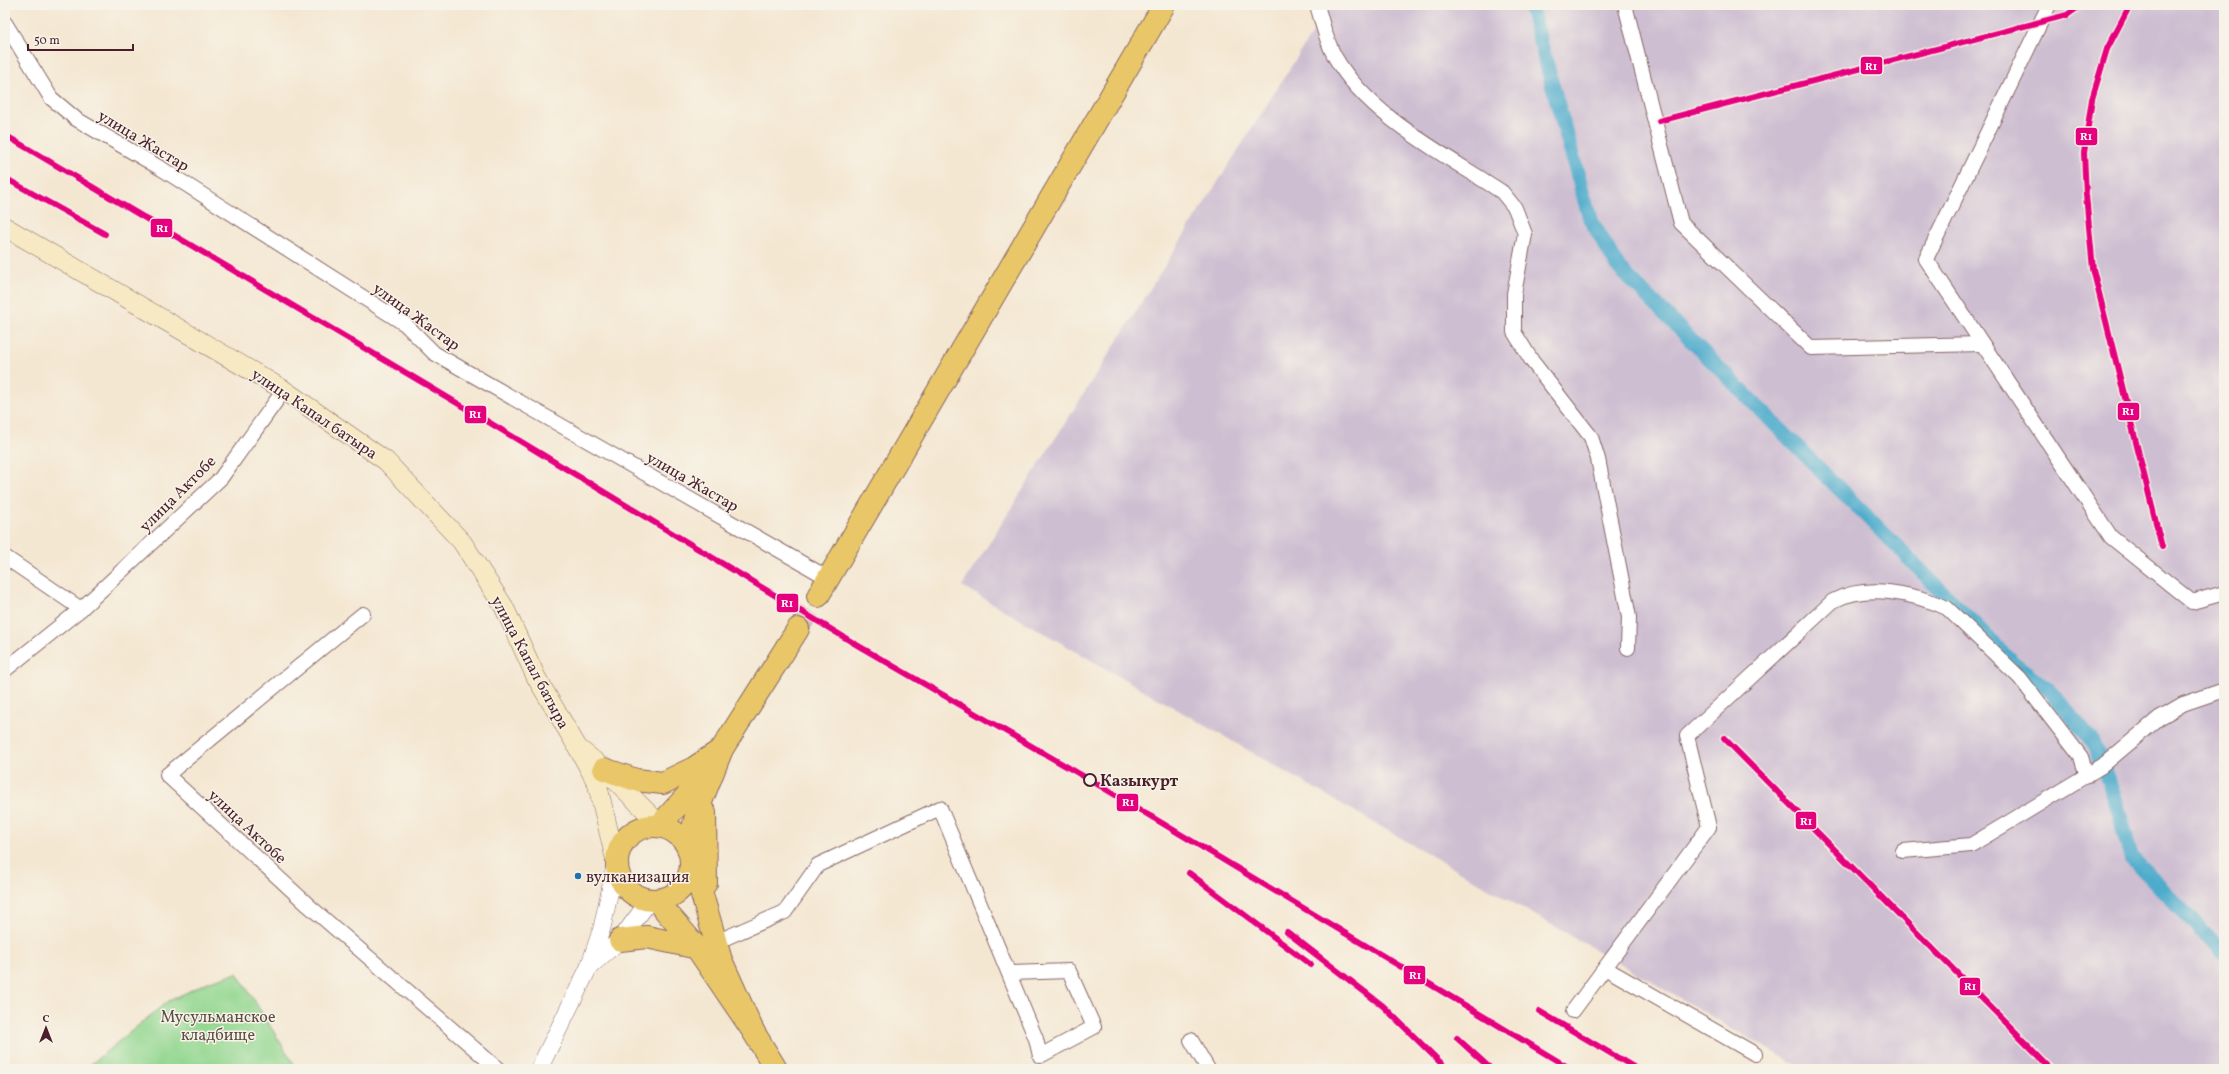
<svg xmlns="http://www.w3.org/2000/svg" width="2229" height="1074" viewBox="0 0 2229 1074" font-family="Vollkorn,serif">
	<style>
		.industrial { fill: #cebed1 }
		.green { fill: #93d790; stroke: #6e7b5e }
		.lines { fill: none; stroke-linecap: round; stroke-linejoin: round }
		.canal { stroke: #4eabcc; stroke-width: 15 }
		.primary-tunnel { stroke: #d2bfb1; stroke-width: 22; stroke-dasharray: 22 11; stroke-linecap: butt }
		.minor-casing { stroke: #866565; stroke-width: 16 }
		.tertiary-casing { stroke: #866565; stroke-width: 18 }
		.secondary-casing { stroke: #866565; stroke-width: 20 }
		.primary-casing { stroke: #866565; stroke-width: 24 }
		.minor { stroke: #fff; stroke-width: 14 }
		.tertiary { stroke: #fff; stroke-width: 17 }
		.secondary { stroke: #f6e9c3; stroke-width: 19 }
		.primary { stroke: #e9c769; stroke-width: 22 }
		.rail-1-casing { stroke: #f7f3e8; stroke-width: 9 }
		.rail-1 { stroke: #e5007d; stroke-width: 6 }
		.stop-dot { fill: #f7f3e8; stroke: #4a1f2b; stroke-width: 2 }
		.poi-dot { fill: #1f6fb2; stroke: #f7f3e8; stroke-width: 1.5 }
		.labels { text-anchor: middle; stroke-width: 3; stroke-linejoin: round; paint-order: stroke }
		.street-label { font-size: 16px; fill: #4a1f2b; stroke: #f7f3e8 }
		.stop-label { font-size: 16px; font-weight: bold; fill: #4a1f2b; stroke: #f7f3e8; text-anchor: start }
		.poi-label { font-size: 16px; fill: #4a1f2b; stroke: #f7f3e8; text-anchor: start }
		.park-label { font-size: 16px; fill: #5c4d44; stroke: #f7f3e8 }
		.line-badge { stroke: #f7f3e8; stroke-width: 1.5 }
		.badge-label { font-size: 11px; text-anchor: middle; font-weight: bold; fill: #fff }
	</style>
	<rect width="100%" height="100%" fill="#f7f3e8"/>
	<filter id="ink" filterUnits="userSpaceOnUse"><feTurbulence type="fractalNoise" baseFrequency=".025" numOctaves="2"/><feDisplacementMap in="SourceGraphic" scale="8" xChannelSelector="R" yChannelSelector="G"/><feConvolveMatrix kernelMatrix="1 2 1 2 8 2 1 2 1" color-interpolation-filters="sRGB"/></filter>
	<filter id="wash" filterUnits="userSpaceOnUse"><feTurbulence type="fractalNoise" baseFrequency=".012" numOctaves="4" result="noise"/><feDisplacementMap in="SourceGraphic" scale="16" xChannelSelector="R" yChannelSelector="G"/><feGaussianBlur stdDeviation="0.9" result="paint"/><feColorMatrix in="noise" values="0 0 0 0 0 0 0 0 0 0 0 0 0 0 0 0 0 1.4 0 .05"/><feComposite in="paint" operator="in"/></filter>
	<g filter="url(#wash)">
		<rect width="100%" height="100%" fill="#f4e7d2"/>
		<polygon class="industrial" points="1330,5 2224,5 2224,1069 1803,1069 962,586"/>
		<polygon class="green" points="237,973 297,1069 85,1069 167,1002 210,981"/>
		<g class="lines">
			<polyline class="canal" points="1530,5 1590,219 1619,268 2012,662 2047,688 2093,742 2115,798 2131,857 2224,953"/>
		</g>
	</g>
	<g filter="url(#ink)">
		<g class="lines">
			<polyline class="primary-tunnel" points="798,629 818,596"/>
			<g class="minor-casing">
				<g id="minor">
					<path d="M1317,5C1322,22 1326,41 1335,57C1368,116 1446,155 1502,192L1515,208L1525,234L1514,294V332L1532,361L1591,437L1598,459L1629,617L1628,648"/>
					<polyline points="1625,5 1681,223 1811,348 1982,344"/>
					<polyline points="2049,5 1926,259 2111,537 2192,602 2224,593"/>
					<polyline points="5,23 51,98 76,119 162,169 405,324 434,353 828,578"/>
					<polyline points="5,557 81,609"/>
					<polyline points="363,614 167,775 308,905 498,1069"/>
					<polyline points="5,670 81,609 221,478 284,390"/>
					<polyline points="1903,851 1971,845 2102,766 2159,718 2183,704 2224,690"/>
					<polyline points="716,942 785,912 818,865 940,808 1036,1039 1040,1056 1094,1027 1069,971 1009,973"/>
					<polyline points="1605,968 1755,1054"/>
					<path d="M1573,1011L1709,827L1687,736L1833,601C1867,583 1913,593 1947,608L2020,678L2081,757L2087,776"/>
					<polyline points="1191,1040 1208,1069"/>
				</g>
			</g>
			<g class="tertiary-casing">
				<g id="tertiary">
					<polyline points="616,862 602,928 589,967 620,940 650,900"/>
					<polyline points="539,1069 589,967"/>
				</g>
			</g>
			<g class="secondary-casing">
				<g id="secondary">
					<polyline points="5,227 284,390 386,461 462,542 504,607 536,677 578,748"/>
					<polyline points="616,862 597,783 578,748 604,769 660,825"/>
				</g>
			</g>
			<g class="primary-casing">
				<g id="primary">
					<polyline points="818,596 1164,5"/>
					<polyline points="604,769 636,780 663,783 694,768 722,749 798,629"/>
					<polyline points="705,813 706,883"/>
					<polyline points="660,825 691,791 722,749 697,812 688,848"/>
					<circle cx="654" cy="863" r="37"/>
					<polyline points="657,901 694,944 753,1031 721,960 692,860"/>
					<polyline points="620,940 647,937 698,948"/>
					<polyline points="753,1031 776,1069"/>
				</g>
			</g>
			<use href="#minor" class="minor"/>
			<use href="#tertiary" class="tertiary"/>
			<use href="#secondary" class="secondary"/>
			<use href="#primary" class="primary"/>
			<g class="rail-1-casing">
				<g id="rail-1">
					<polyline points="2130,5 2107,49 2092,99 2084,153 2086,195 2093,269 2162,547"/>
					<polyline points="1659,121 2067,15 2081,5"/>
					<polyline points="5,135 457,403 857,645 1102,787 1571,1069"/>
					<polyline points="5,178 105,234"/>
					<polyline points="1724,738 2052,1069"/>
					<polyline points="1189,873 1311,965"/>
					<polyline points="1287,932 1383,1006 1447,1069"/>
					<polyline points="1539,1011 1637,1069"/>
					<polyline points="1457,1038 1491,1069"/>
				</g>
			</g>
			<use href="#rail-1" class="rail-1"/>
		</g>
	</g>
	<circle class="stop-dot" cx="1090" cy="780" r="6"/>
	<circle class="poi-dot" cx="578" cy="876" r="4"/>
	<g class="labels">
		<g class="street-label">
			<text transform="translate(144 140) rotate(31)" y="6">улица Жастар</text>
			<text transform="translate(417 316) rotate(36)" y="6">улица Жастар</text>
			<text transform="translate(315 413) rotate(34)" y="6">улица Капал батыра</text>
			<text transform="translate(693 481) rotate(30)" y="6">улица Жастар</text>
			<text transform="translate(177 493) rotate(-45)" y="6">улица Актобе</text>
			<text transform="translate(531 662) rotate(62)" y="6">улица Капал батыра</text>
			<text transform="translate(248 826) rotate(43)" y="6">улица Актобе</text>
		</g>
		<g class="stop-label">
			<text x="1100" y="786">Казыкурт</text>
		</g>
		<g class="poi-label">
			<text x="586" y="882">вулканизация</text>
		</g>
		<g class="park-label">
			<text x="218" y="1022">Мусульманское<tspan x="218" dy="18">кладбище</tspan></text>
		</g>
	</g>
	<g class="line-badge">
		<rect x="1860" y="56" width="23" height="19" rx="4" fill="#e5007d"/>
		<rect x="2075" y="127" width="23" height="19" rx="4" fill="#e5007d"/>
		<rect x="150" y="218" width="23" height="20" rx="4" fill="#e5007d"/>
		<rect x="2117" y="402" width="23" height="19" rx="4" fill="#e5007d"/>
		<rect x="464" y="405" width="23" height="19" rx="4" fill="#e5007d"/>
		<rect x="776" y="593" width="23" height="20" rx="4" fill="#e5007d"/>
		<rect x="1116" y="793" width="23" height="19" rx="4" fill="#e5007d"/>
		<rect x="1795" y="811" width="22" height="19" rx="4" fill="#e5007d"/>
		<rect x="1403" y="965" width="23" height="20" rx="4" fill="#e5007d"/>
		<rect x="1959" y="977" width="22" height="19" rx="4" fill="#e5007d"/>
	</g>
	<g class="badge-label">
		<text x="1871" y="70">R1</text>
		<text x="2086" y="140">R1</text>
		<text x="162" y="232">R1</text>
		<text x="2128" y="415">R1</text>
		<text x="475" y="418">R1</text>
		<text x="787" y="607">R1</text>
		<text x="1128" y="806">R1</text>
		<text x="1806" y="825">R1</text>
		<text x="1415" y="979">R1</text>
		<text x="1970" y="990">R1</text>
	</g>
	<rect width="2229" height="1074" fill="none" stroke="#f7f3e8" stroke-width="20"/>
	<g transform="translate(46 1028)" stroke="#f7f3e8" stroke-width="3" paint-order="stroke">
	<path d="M0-3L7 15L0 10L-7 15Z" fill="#4a1f2b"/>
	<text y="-6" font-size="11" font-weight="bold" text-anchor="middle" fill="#4a1f2b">С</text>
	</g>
	<path d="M28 44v6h105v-6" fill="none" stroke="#4a1f2b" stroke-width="2"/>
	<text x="34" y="44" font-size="12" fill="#4a1f2b" stroke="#f7f3e8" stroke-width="3" paint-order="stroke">50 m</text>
</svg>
